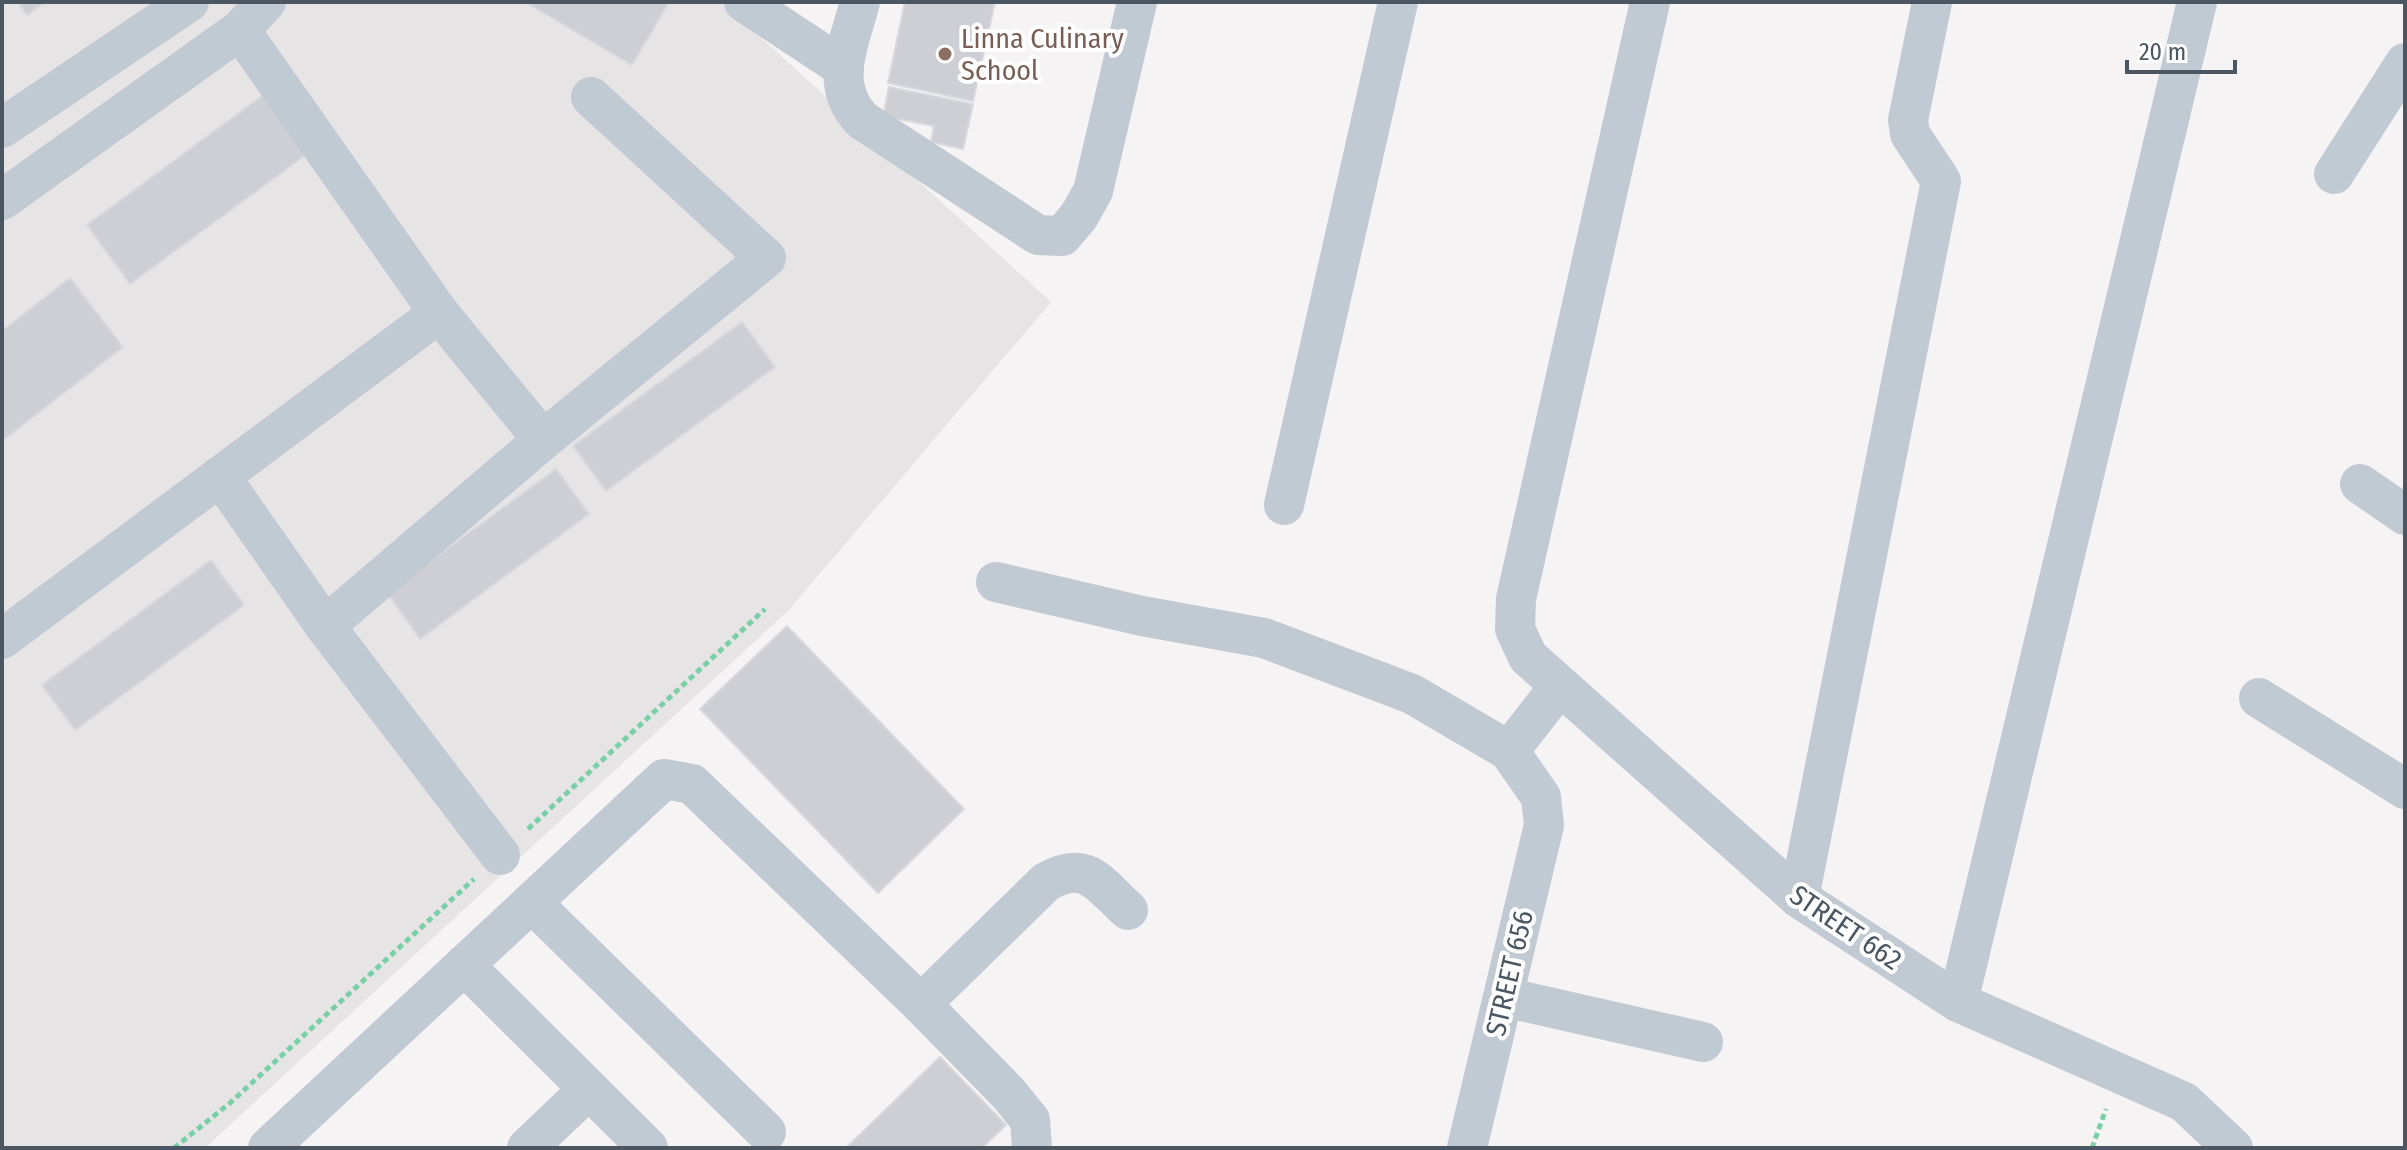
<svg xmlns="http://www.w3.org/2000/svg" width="2407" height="1150" viewBox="0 0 2407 1150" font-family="'Fira Sans Condensed',sans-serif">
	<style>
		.education { fill: #e6e4e5 }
		.building { fill: #cdcfd5; stroke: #d7d9de; stroke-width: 2 }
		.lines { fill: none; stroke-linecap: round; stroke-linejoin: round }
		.path { stroke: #7ad0a6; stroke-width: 5; stroke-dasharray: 6 4; stroke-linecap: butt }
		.minor { stroke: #c1cad2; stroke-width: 40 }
		.education-dot { fill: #8d6e63; stroke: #fff; stroke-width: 3 }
		.labels { text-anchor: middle; stroke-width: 8; stroke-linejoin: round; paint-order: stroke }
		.education-label { font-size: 28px; fill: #785e54; stroke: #fff; text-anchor: start }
		.street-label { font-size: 28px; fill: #4a5661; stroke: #fff }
	</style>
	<rect width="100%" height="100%" fill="#f5f3f3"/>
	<polygon class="education" points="2,2 722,2 1051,302 789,610 205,1148 2,1148"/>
	<g class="building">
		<polygon points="18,2 45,2 27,15"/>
		<polygon points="525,2 669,2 632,65"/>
		<polygon points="905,2 995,2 973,101 888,83"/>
		<polygon points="274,87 318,146 130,284 87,225"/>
		<polygon points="889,87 973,104 963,149 931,142 934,126 883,116"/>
		<polygon points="70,278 123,347 2,441 2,331"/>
		<polygon points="742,322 775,367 606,491 573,446"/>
		<polygon points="556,469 589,514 420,639 387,593"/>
		<polygon points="211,560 244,605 75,730 42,685"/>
		<polygon points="787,626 964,809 878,893 700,709"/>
		<polygon points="940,1057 1006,1125 982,1148 846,1148"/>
	</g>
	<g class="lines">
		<g class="path">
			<polyline points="528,829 765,609"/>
			<polyline points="174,1148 230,1103 474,879"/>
			<polyline points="2092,1148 2106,1109"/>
		</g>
		<g class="minor">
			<polyline points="744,2 844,68"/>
			<path d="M860,2C849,45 828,84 862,120L1038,235L1062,236L1079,216L1093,191L1137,2"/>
			<polyline points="1650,2 1516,599 1515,629 1528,657 1799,898 1958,1002 2184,1102 2233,1148"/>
			<polyline points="240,30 439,313 543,440"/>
			<polyline points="2,128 189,2"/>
			<polyline points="2334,174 2405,63"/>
			<polyline points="2,200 240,30 266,2"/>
			<polyline points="220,476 325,626 543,440 766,258 591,97"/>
			<polyline points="2360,484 2405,515"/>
			<polyline points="1284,505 1398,2"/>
			<polyline points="996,582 1142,616 1264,638 1412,694 1509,751 1541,797 1544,825 1467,1148"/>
			<polyline points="325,626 500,855"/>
			<polyline points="2,639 439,313"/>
			<polyline points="2259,698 2405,789"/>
			<polyline points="1509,751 1559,687"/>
			<polyline points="1799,898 1941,181 1910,134 1908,120 1932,2"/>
			<polyline points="533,904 766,1132"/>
			<polyline points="464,965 648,1148"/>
			<polyline points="1504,997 1703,1042"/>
			<polyline points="1958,1002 2197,2"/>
			<path d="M921,1004L1046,882C1087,859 1098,883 1128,910"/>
			<polyline points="268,1148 664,779 692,784 921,1004 1009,1094 1030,1120 1032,1148"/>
			<polyline points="527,1148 589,1089"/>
		</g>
	</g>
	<circle class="education-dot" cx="945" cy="54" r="8"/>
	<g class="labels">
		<g class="education-label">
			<text x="961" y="48">Linna Culinary<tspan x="961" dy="32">School</tspan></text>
		</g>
		<g class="street-label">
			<text transform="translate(1846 927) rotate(34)" y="10">STREET 662</text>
			<text transform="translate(1509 973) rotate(-77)" y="10">STREET 656</text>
		</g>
	</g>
	<rect width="2407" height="1150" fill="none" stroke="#4a5661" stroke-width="8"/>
	<path d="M2127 60v12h108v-12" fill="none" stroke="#4a5661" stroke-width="4"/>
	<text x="2139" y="60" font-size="24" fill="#4a5661" stroke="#ffffff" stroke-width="6" paint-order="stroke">20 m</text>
</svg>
